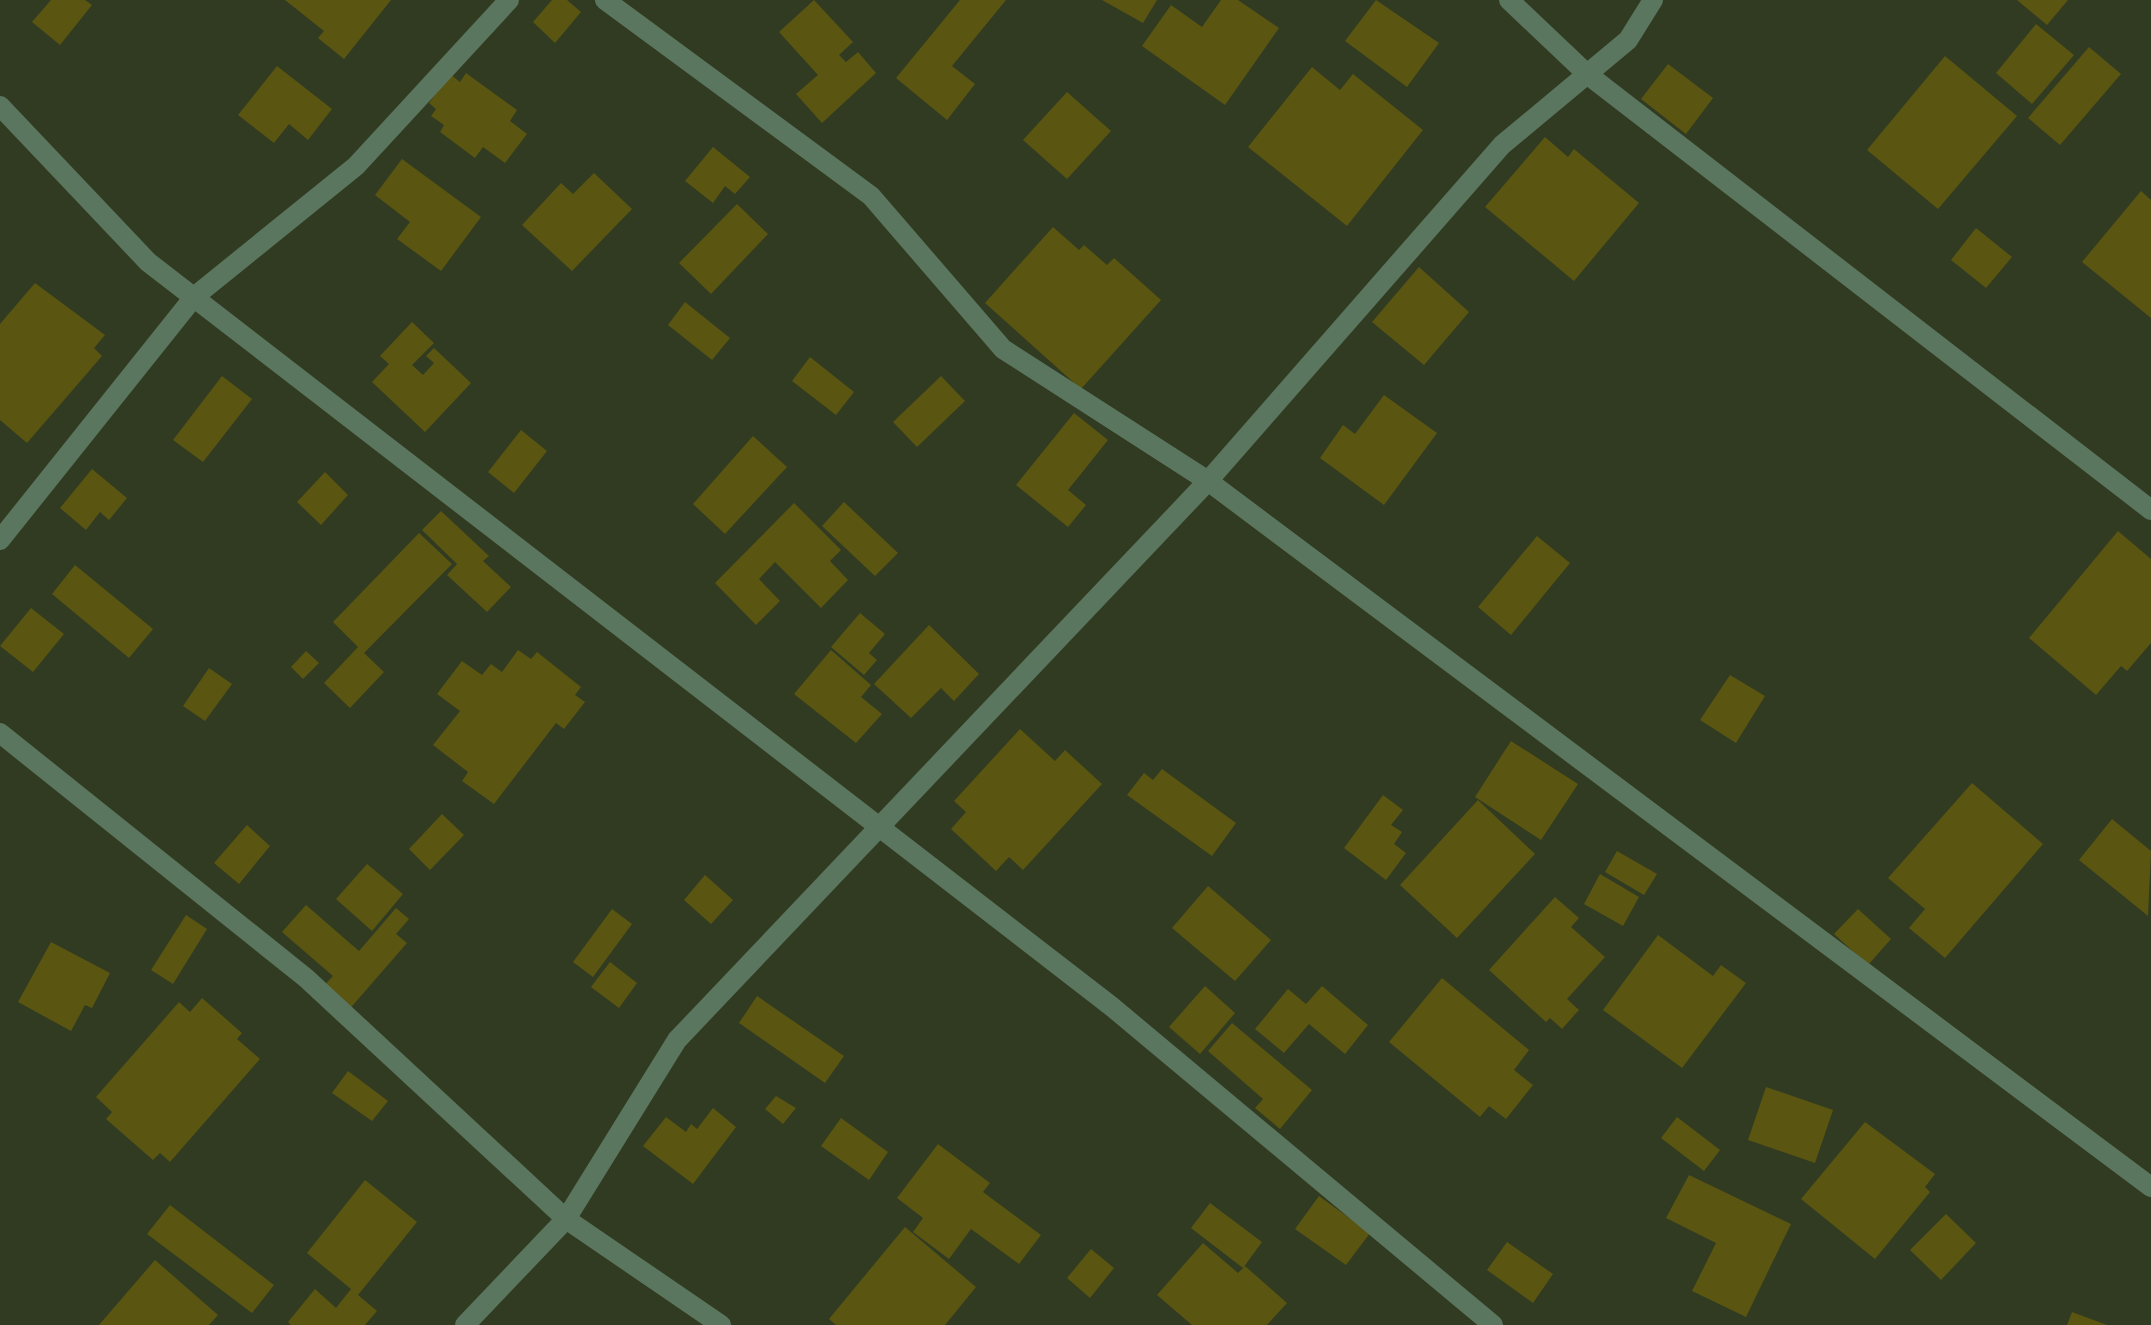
<svg xmlns="http://www.w3.org/2000/svg" width="2151" height="1325" viewBox="0 0 2151 1325" font-family="'PT Sans Narrow',sans-serif">
	<style>
		.building { fill: #5a5511 }
		.lines { fill: none; stroke-linecap: round; stroke-linejoin: round }
		.street { stroke: #5b765f; stroke-width: 20 }
	</style>
	<rect width="100%" height="100%" fill="#313b21"/>
	<g class="building">
		<polygon points="51,0 85,0 92,5 60,45 32,22"/>
		<polygon points="285,0 391,0 344,59 318,38 324,31"/>
		<polygon points="552,0 567,0 581,12 555,43 533,22"/>
		<polygon points="814,0 853,42 839,55 846,62 858,52 876,73 822,123 796,94 818,75 779,32"/>
		<polygon points="960,0 1006,0 952,66 975,84 947,120 896,78"/>
		<polygon points="1102,0 1157,0 1143,23"/>
		<polygon points="1221,0 1238,0 1279,28 1225,105 1142,46 1171,5 1202,27"/>
		<polygon points="1376,0 1439,43 1407,87 1345,41"/>
		<polygon points="2017,0 2068,0 2047,25"/>
		<polygon points="2036,24 2074,55 2032,104 1996,73"/>
		<polygon points="2089,47 2121,74 2060,145 2028,118"/>
		<polygon points="1945,56 2017,116 1938,209 1867,150"/>
		<polygon points="1668,64 1713,98 1686,134 1641,99"/>
		<polygon points="277,66 332,109 308,140 289,124 274,143 238,115"/>
		<polygon points="1312,67 1340,90 1353,74 1423,130 1347,226 1248,147"/>
		<polygon points="466,73 517,110 510,121 527,134 505,163 483,147 475,158 440,132 444,125 431,116 436,109 429,103 450,74 460,82"/>
		<polygon points="1067,92 1111,131 1067,179 1023,140"/>
		<polygon points="1545,137 1568,157 1574,149 1639,203 1574,281 1485,207"/>
		<polygon points="713,147 750,177 735,194 725,186 713,203 685,181"/>
		<polygon points="402,159 481,217 441,271 397,239 410,222 375,195"/>
		<polygon points="594,173 632,209 572,271 522,225 561,183 573,194"/>
		<polygon points="2141,191 2151,200 2151,318 2082,262"/>
		<polygon points="737,204 768,234 711,294 679,263"/>
		<polygon points="1053,227 1079,250 1084,245 1107,265 1114,258 1161,300 1081,389 985,303"/>
		<polygon points="1976,228 2012,257 1986,288 1951,260"/>
		<polygon points="1419,267 1469,312 1424,365 1372,322"/>
		<polygon points="35,283 105,335 94,348 102,356 27,443 0,420 0,324"/>
		<polygon points="685,302 730,338 712,360 668,325"/>
		<polygon points="412,322 434,343 412,365 423,375 434,363 426,356 434,348 471,383 425,432 372,382 389,364 380,356"/>
		<polygon points="810,357 854,392 836,415 792,381"/>
		<polygon points="222,376 252,399 203,462 173,440"/>
		<polygon points="941,376 965,401 917,447 893,422"/>
		<polygon points="1384,395 1437,433 1384,505 1320,458 1343,425 1355,434"/>
		<polygon points="1074,413 1108,440 1068,490 1086,505 1068,527 1016,485"/>
		<polygon points="521,430 547,451 514,493 488,472"/>
		<polygon points="753,436 787,467 725,534 693,504"/>
		<polygon points="92,469 127,498 109,520 100,512 86,530 60,508"/>
		<polygon points="325,472 348,495 321,525 297,502"/>
		<polygon points="844,502 898,553 875,576 822,526"/>
		<polygon points="794,503 841,550 830,561 848,580 821,608 775,562 759,579 780,601 756,625 715,583"/>
		<polygon points="441,511 489,556 483,561 511,587 487,612 447,575 457,564 422,530"/>
		<polygon points="2118,531 2151,559 2151,643 2127,671 2121,666 2096,695 2029,638"/>
		<polygon points="419,533 452,564 364,653 384,672 350,708 324,683 358,647 333,622"/>
		<polygon points="1537,536 1570,563 1511,635 1478,607"/>
		<polygon points="75,565 153,629 129,658 52,594"/>
		<polygon points="31,608 64,634 33,672 0,646"/>
		<polygon points="860,613 885,634 869,653 877,660 864,675 831,647"/>
		<polygon points="929,625 979,674 954,701 941,688 911,718 874,684"/>
		<polygon points="518,650 531,659 537,652 581,687 575,695 585,702 564,729 556,723 494,804 462,781 468,772 433,745 460,711 437,694 462,661 482,675 491,664 502,672"/>
		<polygon points="831,650 871,685 861,697 882,714 856,743 794,694"/>
		<polygon points="306,651 319,663 303,679 291,667"/>
		<polygon points="209,668 232,684 205,721 183,706"/>
		<polygon points="1730,675 1765,696 1736,743 1700,720"/>
		<polygon points="1020,729 1055,761 1065,750 1102,784 1023,870 1009,857 996,871 951,829 966,812 954,801"/>
		<polygon points="1511,741 1578,784 1541,840 1475,797"/>
		<polygon points="1162,769 1236,823 1212,856 1127,795 1144,773 1153,780"/>
		<polygon points="1972,783 2043,844 1945,958 1909,928 1925,909 1888,878"/>
		<polygon points="1383,795 1403,810 1391,825 1402,832 1394,844 1406,853 1386,880 1344,848"/>
		<polygon points="1478,800 1535,854 1457,938 1400,885"/>
		<polygon points="442,814 464,835 430,870 409,849"/>
		<polygon points="2112,819 2151,851 2148,916 2079,860"/>
		<polygon points="247,825 270,846 239,884 214,863"/>
		<polygon points="1617,851 1657,874 1644,895 1605,872"/>
		<polygon points="367,864 403,894 372,931 336,899"/>
		<polygon points="1600,874 1639,897 1623,926 1584,904"/>
		<polygon points="705,875 733,900 711,924 684,900"/>
		<polygon points="1208,886 1271,940 1235,981 1172,928"/>
		<polygon points="1555,897 1579,918 1571,927 1605,957 1567,999 1579,1010 1562,1029 1550,1018 1546,1022 1489,970"/>
		<polygon points="306,905 359,951 396,908 409,919 396,934 407,943 347,1012 321,989 333,976 282,932"/>
		<polygon points="612,909 632,924 593,977 573,962"/>
		<polygon points="1858,909 1891,939 1868,965 1834,934"/>
		<polygon points="186,915 207,929 173,984 151,970"/>
		<polygon points="1658,935 1713,976 1721,965 1746,983 1682,1068 1603,1010"/>
		<polygon points="51,942 110,973 92,1008 85,1005 71,1031 18,1002"/>
		<polygon points="610,962 637,983 619,1008 591,987"/>
		<polygon points="1442,978 1529,1050 1514,1070 1533,1085 1506,1119 1489,1106 1480,1117 1389,1042"/>
		<polygon points="1205,986 1235,1013 1200,1054 1169,1027"/>
		<polygon points="1322,986 1368,1025 1345,1054 1309,1024 1284,1053 1255,1029 1288,989 1306,1004"/>
		<polygon points="757,996 844,1056 825,1083 739,1023"/>
		<polygon points="202,998 242,1033 237,1039 260,1059 170,1162 160,1153 153,1160 106,1119 112,1112 96,1097 179,1002 190,1012"/>
		<polygon points="1232,1023 1312,1090 1280,1129 1255,1108 1263,1099 1208,1051"/>
		<polygon points="348,1071 388,1101 372,1121 332,1093"/>
		<polygon points="1766,1087 1833,1110 1815,1163 1748,1140"/>
		<polygon points="776,1096 796,1108 783,1124 765,1109"/>
		<polygon points="713,1108 736,1127 693,1184 643,1146 666,1117 686,1132 691,1124 697,1129"/>
		<polygon points="1677,1117 1720,1150 1704,1171 1661,1138"/>
		<polygon points="841,1118 888,1152 869,1180 821,1146"/>
		<polygon points="1865,1122 1935,1174 1925,1187 1930,1192 1875,1259 1801,1199"/>
		<polygon points="938,1144 990,1183 983,1192 1041,1235 1019,1264 971,1229 949,1259 913,1232 923,1218 897,1198"/>
		<polygon points="1689,1175 1791,1224 1746,1317 1692,1291 1716,1243 1666,1218"/>
		<polygon points="365,1180 417,1222 358,1295 377,1311 365,1325 291,1325 288,1322 315,1289 336,1308 351,1289 307,1253"/>
		<polygon points="1319,1196 1370,1233 1346,1265 1295,1229"/>
		<polygon points="1210,1203 1262,1242 1243,1268 1191,1228"/>
		<polygon points="170,1205 274,1285 252,1313 147,1234"/>
		<polygon points="1946,1214 1976,1243 1941,1280 1910,1250"/>
		<polygon points="905,1227 976,1287 945,1325 836,1325 829,1319"/>
		<polygon points="1507,1242 1553,1274 1533,1303 1487,1270"/>
		<polygon points="1203,1243 1238,1273 1245,1266 1287,1303 1267,1325 1192,1325 1157,1295"/>
		<polygon points="1091,1249 1114,1268 1090,1298 1067,1278"/>
		<polygon points="155,1260 218,1315 209,1325 99,1325"/>
		<polygon points="2072,1312 2107,1325 2067,1325"/>
	</g>
	<g class="lines">
		<g class="street">
			<polyline points="605,0 871,196 1003,349 1208,481 2151,1187"/>
			<polyline points="1509,0 1587,74 2151,510"/>
			<polyline points="0,106 148,262 1111,1006 1493,1325"/>
			<polyline points="0,540 194,297 356,166 509,0"/>
			<polyline points="0,733 306,978 566,1219 721,1325"/>
			<polyline points="465,1325 566,1219 677,1040 1208,481 1502,145 1628,40 1653,0"/>
		</g>
	</g>
</svg>
